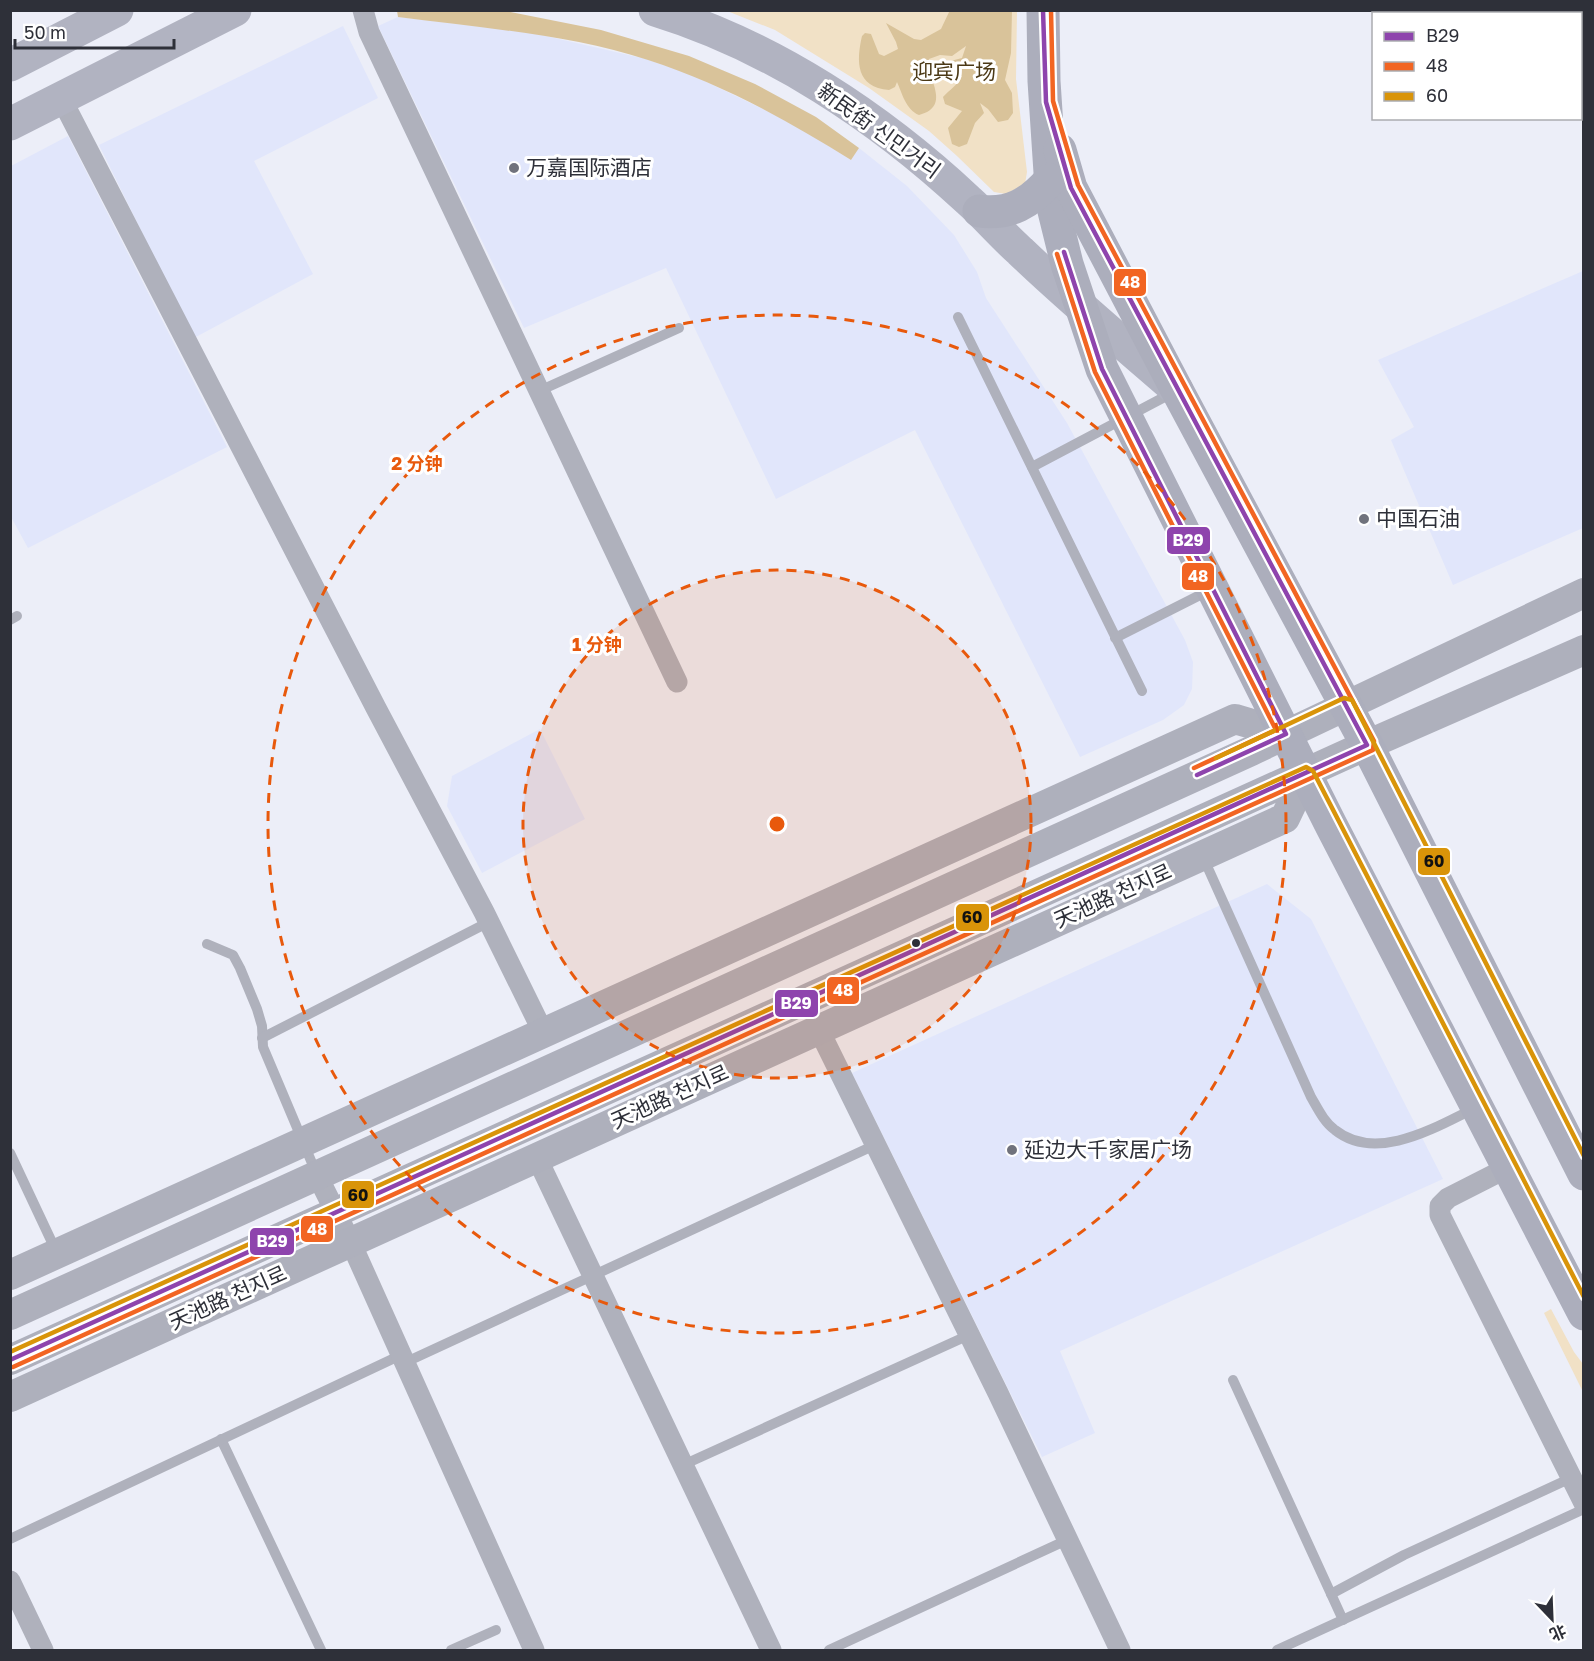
<svg xmlns="http://www.w3.org/2000/svg" width="1594" height="1661" viewBox="0 0 1594 1661" font-family="'Golos Text','Noto Sans SC','Noto Sans KR',sans-serif">
	<style>
		.built { fill: #e1e6fb }
		.green { fill: #f1e1c6 }
		.forest { fill: #d9c39a }
		.lines { fill: none; stroke-linecap: round; stroke-linejoin: round }
		.lane { stroke: #afb1bc; stroke-width: 10 }
		.street { stroke: #afb1bc; stroke-width: 21 }
		.secondary { stroke: #aeb0bc; stroke-width: 30 }
		.primary { stroke: #b1b3c1; stroke-width: 33 }
		.highway { stroke: #acaebc; stroke-width: 33 }
		.bus-1-casing { stroke: #fff; stroke-width: 9 }
		.bus-2-casing { stroke: #fff; stroke-width: 9 }
		.bus-3-casing { stroke: #fff; stroke-width: 9 }
		.bus-1 { stroke: #8e44ad; stroke-width: 4.5 }
		.bus-2 { stroke: #f26522; stroke-width: 4.5 }
		.bus-3 { stroke: #d99409; stroke-width: 4.5 }
		.ring { fill: none; stroke: #e8590c; stroke-width: 3; stroke-dasharray: 10 8 }
		.poi-dot { fill: #70727c; stroke: #fff; stroke-width: 2 }
		.bus-dot { fill: #2e3039; stroke: #fff; stroke-width: 2 }
		.labels { text-anchor: middle; stroke-width: 6; stroke-linejoin: round; paint-order: stroke }
		.park-label { font-size: 21px; fill: #4b3916; stroke: #fff }
		.street-label { font-size: 21px; fill: #2e3039; stroke: #fff }
		.poi-label { font-size: 21px; fill: #2e3039; stroke: #fff; text-anchor: start }
		.centre { fill: #e8590c; stroke: #fff; stroke-width: 3 }
		.ring-label { font-size: 18px; text-anchor: middle; font-weight: bold; fill: #e8590c; stroke: #fff; stroke-width: 6; stroke-linejoin: round; paint-order: stroke }
		.line-badge { stroke: #fff; stroke-width: 2 }
		.badge-label { font-size: 16px; text-anchor: middle; font-weight: bold; fill: #fff }
		.pale-badge-label { font-size: 16px; text-anchor: middle; font-weight: bold; fill: #111 }
	</style>
	<rect width="100%" height="100%" fill="#eceef8"/>
	<g class="built">
		<polygon points="398,17 533,33 646,59 692,75 794,124 851,160 859,148 907,186 954,235 977,272 986,298 1067,423 1185,640 1193,662 1192,689 1184,705 1163,720 1080,757 915,430 776,499 666,268 524,328 378,26"/>
		<polygon points="343,26 378,98 254,161 313,274 194,338 99,145"/>
		<polygon points="68,136 227,447 28,548 10,515 11,166"/>
		<polygon points="1583,271 1583,528 1453,585 1391,440 1414,427 1378,360"/>
		<polygon points="540,729 585,819 482,873 447,806 452,776"/>
		<polygon points="1267,884 1311,919 1443,1179 1060,1351 1095,1433 1042,1457 852,1073"/>
	</g>
	<g class="green">
		<polygon points="727,11 1017,11 1016,79 1027,172 1025,184 1006,194 994,192 957,156 929,131 869,88 775,30"/>
		<polygon points="1551,1309 1574,1352 1583,1364 1583,1392 1544,1313"/>
	</g>
	<g class="forest">
		<path d="M950,10L1012,11L1011,53L1005,80L1012,93L1013,113L1008,120L998,122L988,109L980,103L984,113L975,123L967,144L959,147L952,144L948,128L962,111L945,104L943,97C949,90 958,85 962,76L952,78L946,76L943,63L962,58L966,46L952,56L940,55L929,59C924,75 954,106 919,115C906,110 902,93 897,82L895,87L889,90C856,87 856,62 862,36L865,33L871,34L879,54L884,56L898,49L896,42L886,23L914,39L921,40L941,29Z"/>
		<path d="M397,11H506L601,30L689,56L755,84L816,117L859,148L851,160C787,120 720,83 648,60C568,34 481,28 398,17Z"/>
	</g>
	<g class="lines">
		<g class="lane">
			<polyline points="1540,10 1541,14"/>
			<polyline points="1580,108 1584,115"/>
			<polyline points="958,317 1142,691"/>
			<polyline points="539,391 679,328"/>
			<polyline points="1032,467 1174,392"/>
			<polyline points="10,620 17,616"/>
			<polyline points="1115,638 1210,590"/>
			<path d="M1203,857L1311,1097C1318,1109 1324,1122 1335,1130C1376,1163 1436,1127 1473,1109"/>
			<polyline points="207,944 233,955 240,968 257,1009 262,1026 263,1047 317,1175"/>
			<polyline points="262,1038 489,922"/>
			<polyline points="10,1153 57,1253"/>
			<polyline points="404,1363 875,1145"/>
			<polyline points="1233,1380 1343,1620"/>
			<polyline points="221,1439 321,1650"/>
			<polyline points="683,1465 969,1335"/>
			<polyline points="10,1539 401,1355"/>
			<polyline points="1331,1594 1404,1555 1571,1478"/>
			<polyline points="451,1650 496,1630"/>
			<polyline points="829,1650 1067,1540"/>
			<polyline points="1277,1650 1584,1509"/>
		</g>
		<g class="street">
			<polyline points="363,10 369,32 677,682"/>
			<polyline points="61,98 376,708 484,912 543,1032"/>
			<polyline points="819,1030 998,1393 1120,1650"/>
			<polyline points="537,1158 771,1650"/>
			<polyline points="1507,1168 1448,1198 1440,1206 1440,1215 1584,1503"/>
			<polyline points="317,1175 351,1243 534,1650"/>
			<polyline points="10,1581 43,1650"/>
		</g>
		<g class="secondary">
			<polyline points="10,1275 1235,719 1286,734"/>
			<polyline points="10,1315 1251,751 1584,593"/>
			<polyline points="10,1360 1367,745 1584,650"/>
			<polyline points="10,1397 1285,818 1306,774"/>
		</g>
		<g class="primary">
			<path d="M655,10C772,46 879,117 968,200C986,216 1002,235 1020,251C1070,299 1124,344 1177,390"/>
			<polyline points="10,65 117,10"/>
			<polyline points="10,124 235,10"/>
		</g>
		<g class="highway">
			<polyline points="1043,10 1044,81 1052,203 1067,264 1102,369 1331,825 1584,1314"/>
			<polyline points="1060,150 1071,188 1177,390 1367,745 1584,1174"/>
			<path d="M979,211C1010,215 1030,203 1050,180"/>
		</g>
		<g class="bus-1-casing">
			<g id="bus-1">
				<polyline points="1064,252 1102,369 1286,734 1197,775"/>
				<polyline points="10,1360 1367,745 1071,188 1046,102 1043,10"/>
			</g>
		</g>
		<g class="bus-2-casing">
			<g id="bus-2">
				<polyline points="1057,254 1095,372 1276,730 1194,768"/>
				<polyline points="13,1367 1373,750 1374,741 1078,185 1053,101 1051,10"/>
			</g>
		</g>
		<g class="bus-3-casing">
			<g id="bus-3">
				<polyline points="1216,758 1344,698 1352,700 1584,1156"/>
				<polyline points="10,1352 1306,767 1313,771 1584,1297"/>
			</g>
		</g>
		<use href="#bus-1" class="bus-1"/>
		<use href="#bus-2" class="bus-2"/>
		<use href="#bus-3" class="bus-3"/>
	</g>
	<circle cx="777" cy="824" r="254" fill="#e8590c" fill-opacity=".12"/>
	<g class="ring">
		<circle cx="777" cy="824" r="254"/>
		<circle cx="777" cy="824" r="509"/>
	</g>
	<g class="poi-dot">
		<circle cx="514" cy="168" r="6"/>
		<circle cx="1364" cy="519" r="6"/>
		<circle cx="1012" cy="1150" r="6"/>
	</g>
	<circle class="bus-dot" cx="916" cy="943" r="5"/>
	<g class="labels">
		<g class="park-label">
			<text x="954" y="79">迎宾广场</text>
		</g>
		<g class="street-label">
			<text transform="translate(879 131) rotate(36)" y="7">新民街 신민거리</text>
			<text transform="translate(1113 896) rotate(-24)" y="7">天池路 천지로</text>
			<text transform="translate(670 1097) rotate(-24)" y="7">天池路 천지로</text>
			<text transform="translate(228 1298) rotate(-24)" y="7">天池路 천지로</text>
		</g>
		<g class="poi-label">
			<text x="526" y="175">万嘉国际酒店</text>
			<text x="1376" y="526">中国石油</text>
			<text x="1024" y="1157">延边大千家居广场</text>
		</g>
	</g>
	<circle cx="777" cy="824" r="9" class="centre"/>
	<g class="ring-label">
		<text x="417" y="470">2 分钟</text>
		<text x="597" y="651">1 分钟</text>
	</g>
	<g class="line-badge">
		<rect x="1113" y="268" width="34" height="29" rx="6" fill="#f26522"/>
		<rect x="1166" y="526" width="45" height="29" rx="6" fill="#8e44ad"/>
		<rect x="1181" y="562" width="34" height="29" rx="6" fill="#f26522"/>
		<rect x="1417" y="847" width="34" height="29" rx="6" fill="#d99409"/>
		<rect x="955" y="903" width="35" height="29" rx="6" fill="#d99409"/>
		<rect x="826" y="976" width="34" height="29" rx="6" fill="#f26522"/>
		<rect x="774" y="989" width="45" height="29" rx="6" fill="#8e44ad"/>
		<rect x="341" y="1180" width="34" height="29" rx="6" fill="#d99409"/>
		<rect x="300" y="1215" width="34" height="28" rx="6" fill="#f26522"/>
		<rect x="249" y="1227" width="46" height="29" rx="6" fill="#8e44ad"/>
	</g>
	<g class="badge-label">
		<text x="1130" y="288">48</text>
		<text x="1188" y="546">B29</text>
		<text x="1198" y="582">48</text>
		<text x="843" y="996">48</text>
		<text x="796" y="1009">B29</text>
		<text x="317" y="1235">48</text>
		<text x="272" y="1247">B29</text>
	</g>
	<g class="pale-badge-label">
		<text x="1434" y="867">60</text>
		<text x="972" y="923">60</text>
		<text x="358" y="1201">60</text>
	</g>
	<rect width="1594" height="1661" fill="none" stroke="#2e3039" stroke-width="24"/>
	<rect x="1372" y="12" width="210" height="108" fill="#ffffff" stroke="#abacb0" stroke-width="1.5"/>
	<rect x="1384" y="32" width="30" height="9" fill="#8e44ad" stroke="#abacb0" stroke-width="1.5"/>
	<text x="1426" y="42" font-size="18" fill="#2e3039">B29</text>
	<rect x="1384" y="62" width="30" height="9" fill="#f26522" stroke="#abacb0" stroke-width="1.5"/>
	<text x="1426" y="72" font-size="18" fill="#2e3039">48</text>
	<rect x="1384" y="92" width="30" height="9" fill="#d99409" stroke="#abacb0" stroke-width="1.5"/>
	<text x="1426" y="102" font-size="18" fill="#2e3039">60</text>
	<g transform="translate(1552 1619) rotate(157)" stroke="#ffffff" stroke-width="4.5" paint-order="stroke">
	<path d="M0-4.5L10 22L0 15L-10 22Z" fill="#2e3039"/>
	<text y="-9" font-size="16" font-weight="bold" text-anchor="middle" fill="#2e3039">北</text>
	</g>
	<path d="M15 39v9h159v-9" fill="none" stroke="#2e3039" stroke-width="3"/>
	<text x="24" y="39" font-size="18" fill="#2e3039" stroke="#ffffff" stroke-width="4.5" paint-order="stroke">50 m</text>
</svg>
